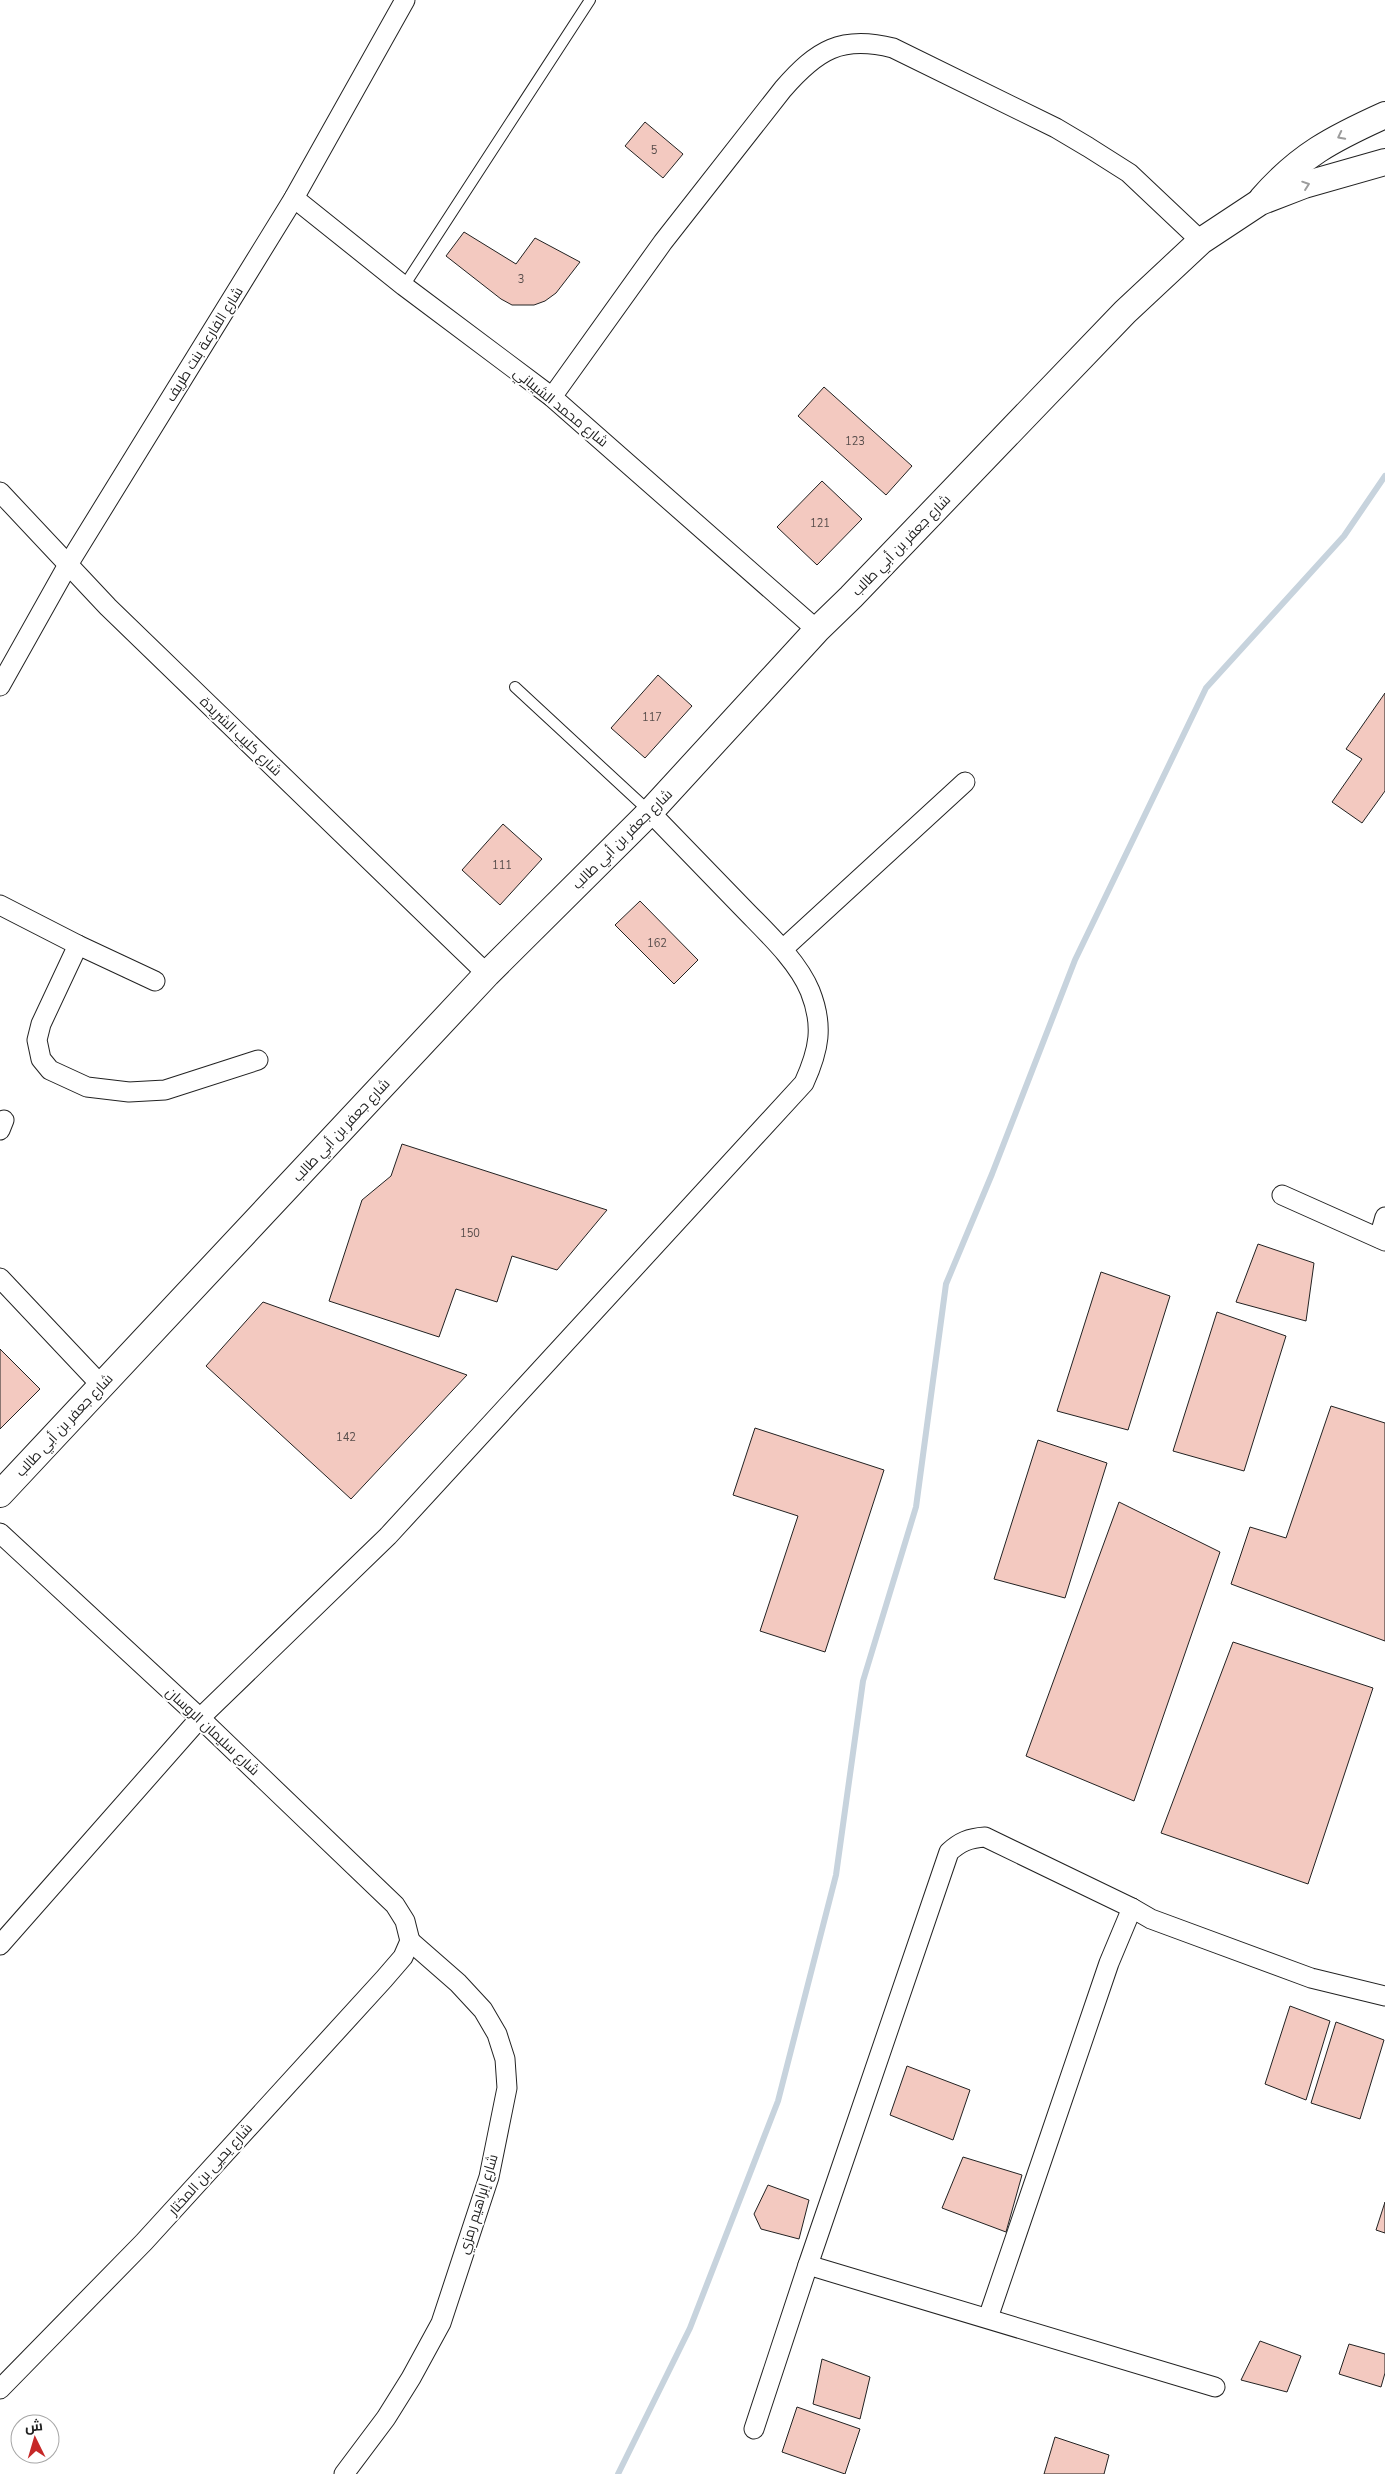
<svg xmlns="http://www.w3.org/2000/svg" width="1385" height="2474" viewBox="0 0 1385 2474" font-family="'Nunito Sans',Cairo,sans-serif">
	<style>
		.lines { fill: none; stroke-linecap: round; stroke-linejoin: round }
		.stream { stroke: #c7d3dd; stroke-width: 6 }
		.building { fill: #f3c9c0; stroke: #222 }
		.lane-casing { stroke: #222; stroke-width: 12 }
		.street-casing { stroke: #222; stroke-width: 21 }
		.secondary-casing { stroke: #222; stroke-width: 28 }
		.lane { stroke: #fff; stroke-width: 10 }
		.street { stroke: #fff; stroke-width: 19 }
		.secondary { stroke: #fff; stroke-width: 26 }
		.oneway { stroke: #9c9c9c }
		.labels { text-anchor: middle; stroke-width: 4; stroke-linejoin: round; paint-order: stroke }
		.number-label { font-size: 11px; fill: #564c4a }
		.street-label { font-size: 14px; fill: #222; stroke: #fff }
	</style>
	<rect width="100%" height="100%" fill="#fff"/>
	<g class="lines">
		<polyline class="stream" points="618,2474 690,2328 778,2101 836,1875 863,1681 916,1507 946,1284 992,1174 1075,960 1206,688 1344,536 1385,476"/>
	</g>
	<g class="building">
		<polygon points="645,122 683,154 663,178 625,146"/>
		<polygon points="464,232 516,264 535,238 580,262 556,293 545,301 534,305 512,305 501,299 446,256"/>
		<polygon points="824,387 912,466 886,495 798,416"/>
		<polygon points="822,481 862,519 817,565 777,527"/>
		<polygon points="658,675 692,706 645,758 611,728"/>
		<polygon points="1385,693 1385,791 1362,823 1332,802 1362,759 1346,749"/>
		<polygon points="503,824 542,859 500,905 462,870"/>
		<polygon points="640,901 698,960 674,984 615,925"/>
		<polygon points="402,1144 607,1210 557,1270 512,1256 497,1302 456,1289 439,1337 329,1301 362,1200 391,1176"/>
		<polygon points="1258,1244 1314,1263 1306,1321 1236,1302"/>
		<polygon points="1101,1272 1170,1296 1128,1430 1057,1411"/>
		<polygon points="263,1302 467,1375 351,1499 206,1366"/>
		<polygon points="1217,1312 1286,1336 1244,1471 1173,1451"/>
		<polygon points="0,1349 40,1389 0,1429"/>
		<polygon points="1331,1406 1385,1423 1385,1641 1231,1584 1250,1527 1286,1538"/>
		<polygon points="755,1428 884,1470 825,1652 760,1631 798,1516 733,1495"/>
		<polygon points="1038,1440 1107,1463 1065,1598 994,1579"/>
		<polygon points="1119,1502 1220,1552 1134,1801 1026,1756"/>
		<polygon points="1233,1642 1373,1688 1308,1884 1161,1833"/>
		<polygon points="1290,2006 1330,2021 1306,2100 1265,2084"/>
		<polygon points="1336,2022 1384,2040 1360,2119 1311,2103"/>
		<polygon points="907,2066 970,2090 953,2140 890,2115"/>
		<polygon points="963,2157 1022,2175 1006,2232 942,2208"/>
		<polygon points="768,2185 809,2200 799,2239 761,2229 754,2214"/>
		<polygon points="1385,2202 1385,2233 1376,2230"/>
		<polygon points="1260,2341 1301,2356 1287,2392 1241,2380"/>
		<polygon points="1349,2344 1385,2354 1385,2373 1381,2387 1339,2374"/>
		<polygon points="822,2359 870,2377 860,2419 813,2404"/>
		<polygon points="797,2407 860,2429 845,2474 782,2452"/>
		<polygon points="1055,2437 1109,2455 1104,2474 1044,2474"/>
	</g>
	<g class="lines">
		<g class="lane-casing">
			<g id="lane">
				<polyline points="404,286 590,0"/>
				<polyline points="515,687 650,812"/>
			</g>
		</g>
		<g class="street-casing">
			<g id="street">
				<polyline points="294,198 404,286 552,397 817,630"/>
				<path d="M552,397L663,242L783,89C817,50 841,35 893,48L1056,128L1088,147L1129,173L1201,241"/>
				<polyline points="0,492 108,607 487,974"/>
				<polyline points="0,686 69,563 294,198 405,0"/>
				<polyline points="0,905 78,945 155,981"/>
				<polyline points="78,945 41,1024 37,1040 41,1059 50,1070 87,1087 129,1092 165,1090 258,1060"/>
				<polyline points="783,949 965,782"/>
				<polyline points="0,1130 4,1120"/>
				<polyline points="1282,1195 1385,1241"/>
				<polyline points="1379,1238 1385,1217"/>
				<polyline points="0,1278 101,1385"/>
				<polyline points="0,1533 200,1718 395,1905 405,1921 410,1941"/>
				<path d="M0,1945L200,1718L388,1536L804,1083C819,1050 824,1026 810,991C797,960 766,932 743,908C712,876 681,844 650,812"/>
				<path d="M808,2265L949,1852C960,1842 969,1838 985,1837L1132,1908"/>
				<polyline points="988,2318 1109,1963 1132,1908 1151,1919 1311,1978 1385,1996"/>
				<polyline points="0,2389 144,2242 384,1979 403,1957 410,1941"/>
				<polyline points="754,2429 808,2265 1215,2387"/>
				<polyline points="344,2474 386,2418 411,2378 441,2323 489,2177 507,2088 505,2059 497,2034 483,2010 458,1983 410,1941"/>
			</g>
		</g>
		<g class="secondary-casing">
			<g id="secondary">
				<path d="M1262,199C1299,156 1334,138 1385,115"/>
				<polyline points="0,1494 487,974 650,812 817,630 851,597 1125,312 1201,241 1260,202 1304,185 1385,162"/>
			</g>
		</g>
		<use href="#lane" class="lane"/>
		<use href="#street" class="street"/>
		<use href="#secondary" class="secondary"/>
	</g>
	<defs><path id="oneway-chevron" d="M-2-3.5L2.5 0L-2 3.5" fill="none" stroke-width="1.6" stroke-linecap="round" stroke-linejoin="round" transform="scale(1.25)"/></defs>
	<g class="oneway">
		<use href="#oneway-chevron" transform="translate(1341 136) rotate(153)"/>
		<use href="#oneway-chevron" transform="translate(1306 185) rotate(-19)"/>
	</g>
	<g class="labels">
		<g class="number-label">
			<text x="654" y="154">5</text>
			<text x="521" y="283">3</text>
			<text x="855" y="445">123</text>
			<text x="820" y="527">121</text>
			<text x="652" y="721">117</text>
			<text x="502" y="869">111</text>
			<text x="657" y="947">162</text>
			<text x="470" y="1237">150</text>
			<text x="346" y="1441">142</text>
		</g>
		<g class="street-label">
			<text transform="translate(204 344) rotate(-58)" y="5">شارع الفارعة بنت طريف</text>
			<text transform="translate(561 407) rotate(39)" y="5">شارع محمد الشيباني</text>
			<text transform="translate(901 545) rotate(-46)" y="5">شارع جعفر بن أبي طالب</text>
			<text transform="translate(241 736) rotate(44)" y="5">شارع كليب الشريدة</text>
			<text transform="translate(622 839) rotate(-45)" y="5">شارع جعفر بن أبي طالب</text>
			<text transform="translate(341 1130) rotate(-47)" y="5">شارع جعفر بن أبي طالب</text>
			<text transform="translate(64 1425) rotate(-47)" y="5">شارع جعفر بن أبي طالب</text>
			<text transform="translate(213 1731) rotate(43)" y="5">شارع سليمان الروسان</text>
			<text transform="translate(210 2169) rotate(-48)" y="5">شارع يحيى بن المختار</text>
			<text transform="translate(478 2204) rotate(-73)" y="5">شارع إبراهيم رمزي</text>
		</g>
	</g>
	<g transform="translate(35 2439) rotate(355)"><circle r="24" fill="#ffffff" stroke="#a7a7a7"/>
	<path d="M0-4L9 19L0 12L-9 19Z" fill="#c62828"/>
	<text y="-8" font-size="14" font-weight="bold" text-anchor="middle" fill="#222222">ش</text>
	</g>
</svg>
